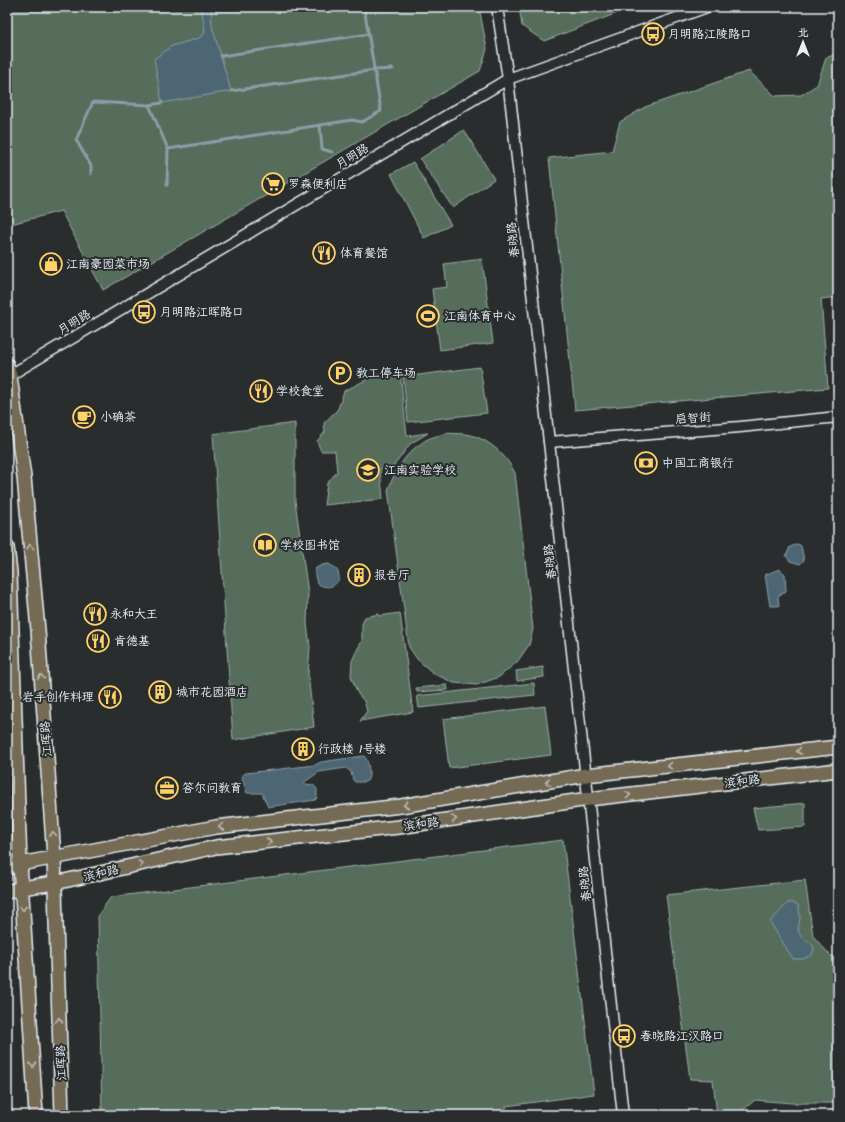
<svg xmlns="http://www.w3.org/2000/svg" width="845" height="1122" viewBox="0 0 845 1122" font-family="Kalam,'LXGW WenKai TC',sans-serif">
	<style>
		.green { fill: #546d5a; stroke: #9eafa9 }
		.water { fill: #4e6673; stroke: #8c9ea8 }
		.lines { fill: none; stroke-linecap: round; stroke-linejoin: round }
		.stream { stroke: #8c9ea8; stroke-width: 3 }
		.minor-casing { stroke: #e8f1f8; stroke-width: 13 }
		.major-casing { stroke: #e8f1f8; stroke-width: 16 }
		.minor { stroke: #2a2d2e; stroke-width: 10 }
		.major { stroke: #746b52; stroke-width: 13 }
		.oneway { stroke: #babbb6 }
		.labels { text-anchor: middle; stroke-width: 4; stroke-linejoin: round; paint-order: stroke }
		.poi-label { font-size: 12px; fill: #e8f1f8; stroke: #2a2d2e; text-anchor: start }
		.street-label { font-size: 12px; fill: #e8f1f8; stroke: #2a2d2e }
	</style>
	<rect width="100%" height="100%" fill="#2a2d2e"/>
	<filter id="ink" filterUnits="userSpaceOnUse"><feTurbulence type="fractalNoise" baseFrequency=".025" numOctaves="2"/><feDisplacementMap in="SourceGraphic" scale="8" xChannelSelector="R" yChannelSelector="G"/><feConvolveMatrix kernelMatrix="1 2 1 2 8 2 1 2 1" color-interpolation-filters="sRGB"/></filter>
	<g filter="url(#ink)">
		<g class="green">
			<polygon points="7,7 479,7 487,49 480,71 103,290 61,211 7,225"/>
			<polygon points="519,7 633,7 544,41 522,26"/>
			<polygon points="838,53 838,297 821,299 828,388 575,410 549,158 612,151 620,122 645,107 749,71 775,96 801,95 817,85 826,58"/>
			<polygon points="464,130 494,179 453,208 420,159"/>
			<polygon points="413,162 451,225 424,238 391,174"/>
			<polygon points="482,259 493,343 440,350 432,289 447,287 444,264"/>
			<polygon points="480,367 487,413 408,422 403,377"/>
			<polygon points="400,372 407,436 428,433 410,444 393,467 380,469 383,499 324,505 327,483 337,472 335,451 321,451 317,441 325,432 324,423 338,409 344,391 376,375"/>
			<polygon points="295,423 295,501 308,593 307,624 310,647 308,674 314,727 233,740 213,434"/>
			<path d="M446,433C454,434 464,433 471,435C491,441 506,455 515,473L533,629L529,645L517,662L499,677L477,685L454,683L433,673L417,659L409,647L388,490C395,471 405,453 423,442C429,437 439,436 446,433Z"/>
			<polygon points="400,613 413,712 360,721 367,711 364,701 358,694 351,676 352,661 356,652 362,641 362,624 365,617 379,614 379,616"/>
			<polygon points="543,667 544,677 517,681 516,671"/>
			<polygon points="534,683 535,695 419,708 417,696"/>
			<polygon points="447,685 448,690 417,692 416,688"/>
			<polygon points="545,706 551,755 449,768 443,719"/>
			<polygon points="805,803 805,827 758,830 753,808"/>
			<polygon points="563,840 594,1094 506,1106 506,1115 102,1115 98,915 111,897"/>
			<polygon points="805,880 813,936 831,956 838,956 838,1103 792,1103 755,1100 737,1115 717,1115 713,1080 690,1079 666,895"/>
		</g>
		<g class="water">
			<polygon points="201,7 211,7 212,26 231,91 162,103 154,59 172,46 199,38 204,34 205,29"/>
			<polygon points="798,544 801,546 804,560 800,564 790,561 786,556 790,547"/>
			<path d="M328,564C350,572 335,596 317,583L315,576L316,568L322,565Z"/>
			<polygon points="779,569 785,574 786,591 778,596 779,606 770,606 765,575"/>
			<path d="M364,756C369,761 371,776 367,781L363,782H355L353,780L351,772L346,768L319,772L306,781L304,782L305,784L313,785L317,789V798L315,800L268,807L262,793H247L242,778V775L246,773L315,765L321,762Z"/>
			<path d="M788,903H793L798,905C799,909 800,914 800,918C799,925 796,931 802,937C806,941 811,942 814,947L812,955L803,959H793L770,922Z"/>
		</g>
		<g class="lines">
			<g class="stream">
				<polyline points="221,56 369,34"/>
				<polyline points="231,91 375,70 393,69"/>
				<polyline points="162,103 149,105 168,149 167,185"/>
				<polyline points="320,125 322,149 332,152"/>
				<polyline points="168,149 352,120 362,122 381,111 364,7"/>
				<polyline points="91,174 91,166 76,140 93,102 149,105"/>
			</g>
			<g class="minor-casing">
				<g id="minor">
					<polyline points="497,7 508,79 549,442 623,1115"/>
					<polyline points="7,377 508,79 707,7"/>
					<polyline points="549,442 740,427 838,417"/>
				</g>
			</g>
			<g class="major-casing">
				<g id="major">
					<polyline points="7,365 10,376 24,477 38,630 54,857 62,1115"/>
					<polyline points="7,547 10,572 20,864 36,1115"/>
					<polyline points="7,868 20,864 216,827 401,806 586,775 838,747"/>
					<polyline points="7,892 21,888 55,883 216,847 399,827 589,799 838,770"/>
				</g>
			</g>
			<use href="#minor" class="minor"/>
			<use href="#major" class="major"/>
		</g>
		<defs><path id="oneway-chevron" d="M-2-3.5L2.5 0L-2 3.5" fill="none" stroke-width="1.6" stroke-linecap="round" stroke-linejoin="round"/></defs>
		<g class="oneway">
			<use href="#oneway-chevron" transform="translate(30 547) rotate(-95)"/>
			<use href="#oneway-chevron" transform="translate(41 677) rotate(-94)"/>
			<use href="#oneway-chevron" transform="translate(799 751) rotate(174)"/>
			<use href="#oneway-chevron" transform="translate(670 766) rotate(174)"/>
			<use href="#oneway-chevron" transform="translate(548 782) rotate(170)"/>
			<use href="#oneway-chevron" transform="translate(628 795) rotate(-7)"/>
			<use href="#oneway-chevron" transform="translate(406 805) rotate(171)"/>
			<use href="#oneway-chevron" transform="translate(454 819) rotate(-8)"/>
			<use href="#oneway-chevron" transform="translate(221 827) rotate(173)"/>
			<use href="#oneway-chevron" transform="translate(53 834) rotate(-94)"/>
			<use href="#oneway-chevron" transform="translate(269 842) rotate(-6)"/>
			<use href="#oneway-chevron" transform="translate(141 864) rotate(-13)"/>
			<use href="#oneway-chevron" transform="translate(23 908) rotate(86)"/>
			<use href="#oneway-chevron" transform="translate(59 1020) rotate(-92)"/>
			<use href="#oneway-chevron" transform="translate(33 1065) rotate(86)"/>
		</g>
	</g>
	<defs>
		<g id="bus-ring" transform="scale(1.15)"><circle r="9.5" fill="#2a2d2e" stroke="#ffd166" stroke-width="1.5"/><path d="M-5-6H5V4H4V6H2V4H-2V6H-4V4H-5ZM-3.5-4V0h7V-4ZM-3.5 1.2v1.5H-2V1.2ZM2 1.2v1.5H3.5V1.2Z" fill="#ffd166"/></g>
		<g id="supermarket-ring" transform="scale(1.15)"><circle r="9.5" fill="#2a2d2e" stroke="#ffd166" stroke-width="1.5"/><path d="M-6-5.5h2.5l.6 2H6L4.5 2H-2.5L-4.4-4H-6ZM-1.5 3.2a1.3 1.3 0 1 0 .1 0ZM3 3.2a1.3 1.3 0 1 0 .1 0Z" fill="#ffd166"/></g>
		<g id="restaurant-ring" transform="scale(1.15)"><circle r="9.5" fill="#2a2d2e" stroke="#ffd166" stroke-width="1.5"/><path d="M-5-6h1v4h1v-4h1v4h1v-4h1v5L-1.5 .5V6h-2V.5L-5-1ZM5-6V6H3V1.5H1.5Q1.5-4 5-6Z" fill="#ffd166"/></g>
		<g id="shop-ring" transform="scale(1.15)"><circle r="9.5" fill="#2a2d2e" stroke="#ffd166" stroke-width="1.5"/><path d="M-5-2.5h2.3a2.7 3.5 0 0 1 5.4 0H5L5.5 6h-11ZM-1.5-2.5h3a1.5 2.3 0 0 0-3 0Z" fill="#ffd166"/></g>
		<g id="stadium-ring" transform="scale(1.15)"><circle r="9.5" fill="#2a2d2e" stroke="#ffd166" stroke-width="1.5"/><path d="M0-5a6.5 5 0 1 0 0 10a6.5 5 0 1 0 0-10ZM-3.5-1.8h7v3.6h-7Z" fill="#ffd166"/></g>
		<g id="parking-ring" transform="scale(1.15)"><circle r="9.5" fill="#2a2d2e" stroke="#ffd166" stroke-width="1.5"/><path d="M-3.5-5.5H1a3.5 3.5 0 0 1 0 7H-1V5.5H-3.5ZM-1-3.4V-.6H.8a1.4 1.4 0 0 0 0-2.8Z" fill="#ffd166"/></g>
		<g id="cafe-ring" transform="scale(1.15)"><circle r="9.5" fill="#2a2d2e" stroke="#ffd166" stroke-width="1.5"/><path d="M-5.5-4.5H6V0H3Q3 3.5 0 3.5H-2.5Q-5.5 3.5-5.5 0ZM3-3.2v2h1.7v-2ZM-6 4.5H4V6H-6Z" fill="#ffd166"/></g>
		<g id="bank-ring" transform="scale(1.15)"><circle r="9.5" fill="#2a2d2e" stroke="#ffd166" stroke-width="1.5"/><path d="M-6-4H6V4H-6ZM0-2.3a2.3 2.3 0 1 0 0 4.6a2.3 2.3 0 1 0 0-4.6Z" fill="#ffd166"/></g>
		<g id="school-ring" transform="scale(1.15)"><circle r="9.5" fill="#2a2d2e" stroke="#ffd166" stroke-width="1.5"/><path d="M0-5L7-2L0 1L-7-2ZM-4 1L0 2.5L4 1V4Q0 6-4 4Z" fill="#ffd166"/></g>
		<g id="library-ring" transform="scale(1.15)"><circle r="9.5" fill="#2a2d2e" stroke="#ffd166" stroke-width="1.5"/><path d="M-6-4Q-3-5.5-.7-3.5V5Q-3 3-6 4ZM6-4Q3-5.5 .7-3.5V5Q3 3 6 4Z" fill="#ffd166"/></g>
		<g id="building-ring" transform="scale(1.15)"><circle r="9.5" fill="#2a2d2e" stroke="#ffd166" stroke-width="1.5"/><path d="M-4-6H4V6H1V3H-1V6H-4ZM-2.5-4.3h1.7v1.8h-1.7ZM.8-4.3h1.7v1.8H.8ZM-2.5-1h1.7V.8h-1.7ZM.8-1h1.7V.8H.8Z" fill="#ffd166"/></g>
		<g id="office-ring" transform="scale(1.15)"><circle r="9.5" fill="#2a2d2e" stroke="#ffd166" stroke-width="1.5"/><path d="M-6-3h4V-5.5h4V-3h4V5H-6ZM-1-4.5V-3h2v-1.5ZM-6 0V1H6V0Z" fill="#ffd166"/></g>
	</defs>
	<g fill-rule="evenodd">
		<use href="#bus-ring" x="653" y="34"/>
		<use href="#supermarket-ring" x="273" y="184"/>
		<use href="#restaurant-ring" x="324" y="253"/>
		<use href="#shop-ring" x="51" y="264"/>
		<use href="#bus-ring" x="144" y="312"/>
		<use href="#stadium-ring" x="428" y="316"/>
		<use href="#parking-ring" x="340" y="373"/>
		<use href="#restaurant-ring" x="261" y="391"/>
		<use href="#cafe-ring" x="84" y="417"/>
		<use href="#bank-ring" x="646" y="463"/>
		<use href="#school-ring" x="368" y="470"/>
		<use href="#library-ring" x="265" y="545"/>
		<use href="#building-ring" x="359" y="575"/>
		<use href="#restaurant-ring" x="95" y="614"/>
		<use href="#restaurant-ring" x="98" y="641"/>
		<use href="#building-ring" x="160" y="692"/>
		<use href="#restaurant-ring" x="110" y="697"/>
		<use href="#building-ring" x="303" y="749"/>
		<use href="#office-ring" x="167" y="788"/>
		<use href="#bus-ring" x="624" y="1036"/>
	</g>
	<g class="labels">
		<g class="poi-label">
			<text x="668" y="38">月明路江陵路口</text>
			<text x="288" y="188">罗森便利店</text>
			<text x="340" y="257">体育餐馆</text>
			<text x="66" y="268">江南豪园菜市场</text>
			<text x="160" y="316">月明路江晖路口</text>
			<text x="444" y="320">江南体育中心</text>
			<text x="356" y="377">教工停车场</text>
			<text x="276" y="395">学校食堂</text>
			<text x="100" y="421">小确茶</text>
			<text x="662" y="467">中国工商银行</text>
			<text x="384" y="474">江南实验学校</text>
			<text x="280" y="549">学校图书馆</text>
			<text x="374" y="579">报告厅</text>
			<text x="110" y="618">永和大王</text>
			<text x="114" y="645">肯德基</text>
			<text x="176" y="696">城市花园酒店</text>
			<text x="94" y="701" text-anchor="end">岩手创作料理</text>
			<text x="318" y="753">行政楼 1号楼</text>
			<text x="182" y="792">答尔问教育</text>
			<text x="640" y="1040">春晓路江汉路口</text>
		</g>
		<g class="street-label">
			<text transform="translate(352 156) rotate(-31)" y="4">月明路</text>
			<text transform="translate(513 240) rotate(-96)" y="4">春晓路</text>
			<text transform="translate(74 322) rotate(-31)" y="4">月明路</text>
			<text transform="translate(693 418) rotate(-4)" y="4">启智街</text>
			<text transform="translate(550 562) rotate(-96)" y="4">春晓路</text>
			<text transform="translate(46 739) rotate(-94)" y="4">江晖路</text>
			<text transform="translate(742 781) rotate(-7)" y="4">滨和路</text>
			<text transform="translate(421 824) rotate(-8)" y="4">滨和路</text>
			<text transform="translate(101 873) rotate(-13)" y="4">滨和路</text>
			<text transform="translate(585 884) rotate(-96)" y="4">春晓路</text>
			<text transform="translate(61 1063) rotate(-92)" y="4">江晖路</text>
		</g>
	</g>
	<rect width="845" height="1122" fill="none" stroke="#2a2d2e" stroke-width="24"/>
	<rect x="12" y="12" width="821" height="1098" fill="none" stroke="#e8f1f8" stroke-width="1.5" filter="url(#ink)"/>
	<g transform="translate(803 42)" stroke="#2a2d2e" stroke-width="3" paint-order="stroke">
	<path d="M0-3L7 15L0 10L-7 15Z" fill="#e8f1f8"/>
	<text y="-6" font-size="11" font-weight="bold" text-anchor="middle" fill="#e8f1f8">北</text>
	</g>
</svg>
